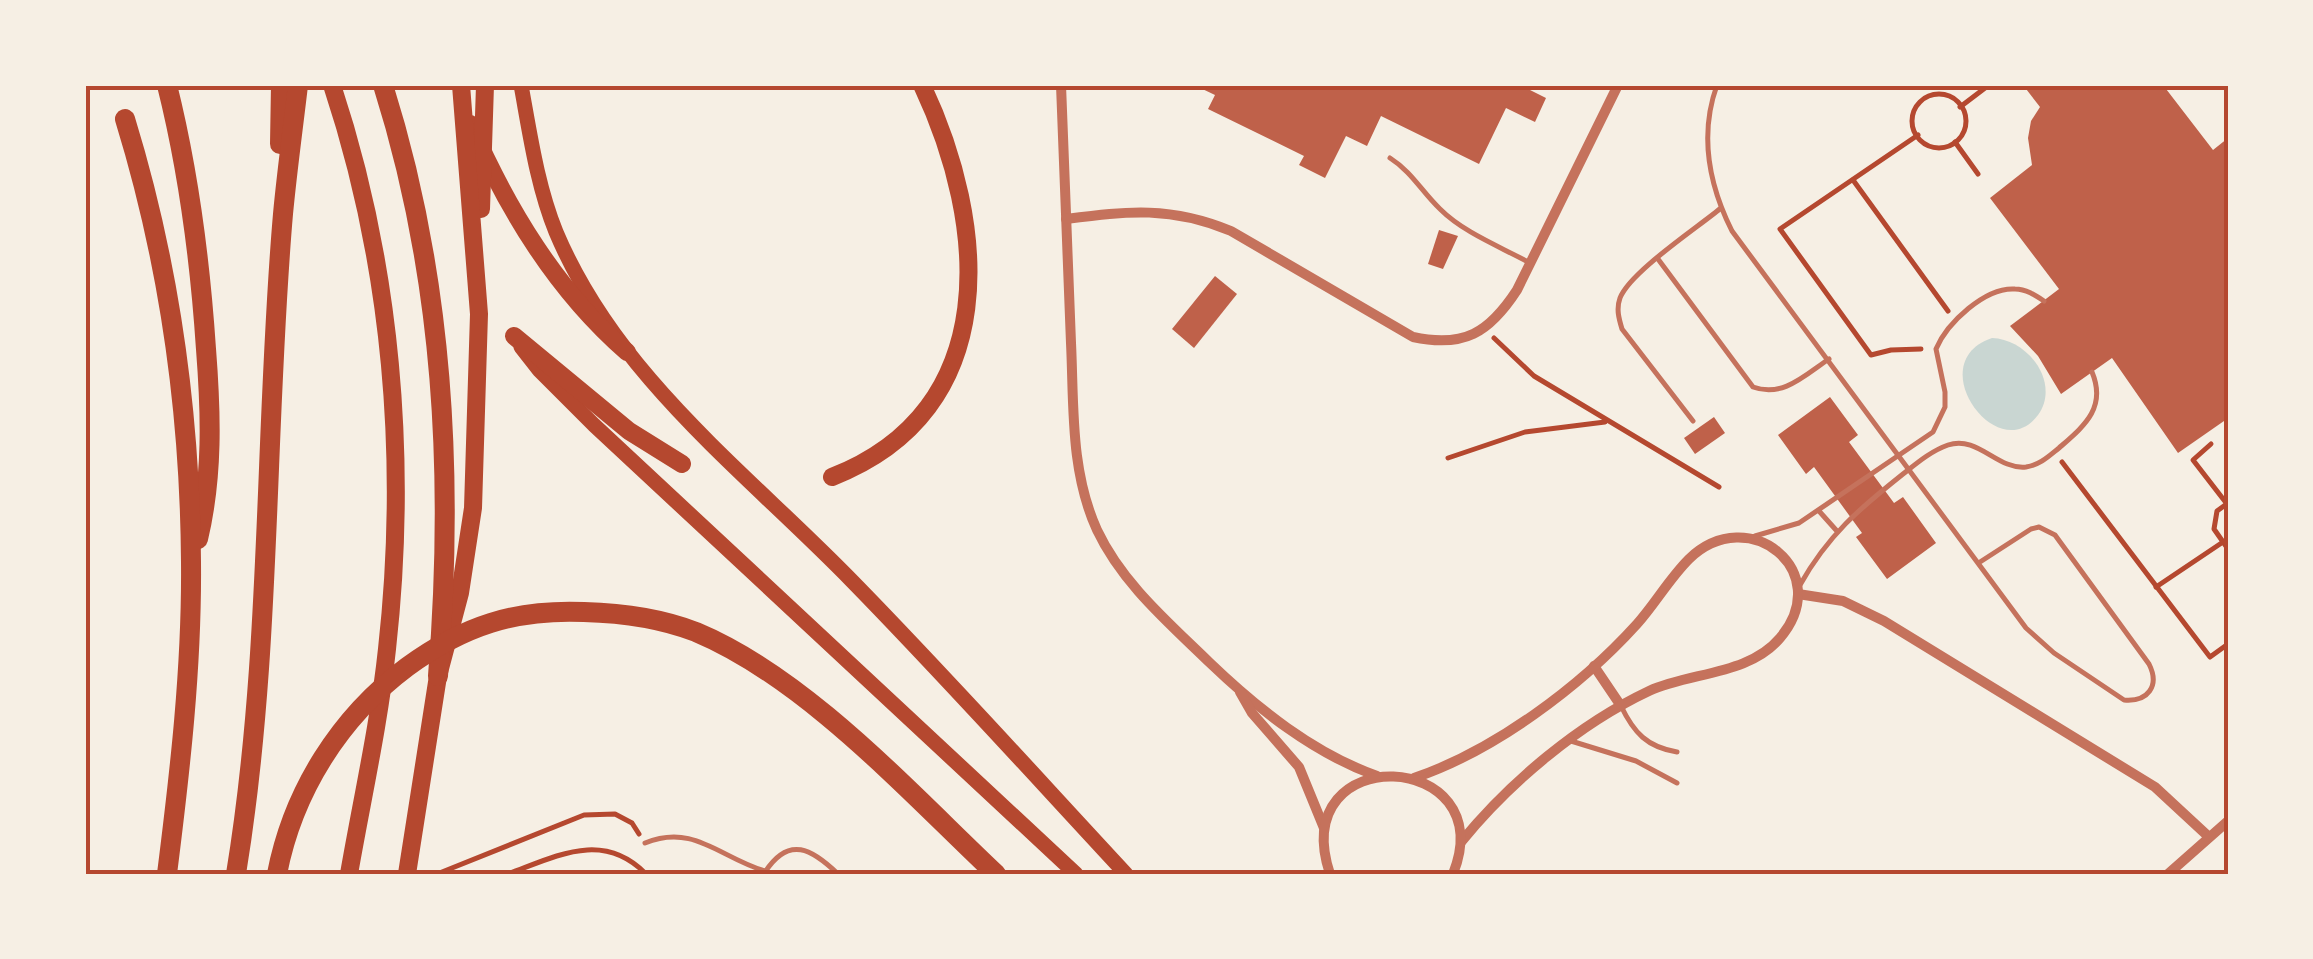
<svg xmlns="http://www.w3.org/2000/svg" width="2313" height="959" viewBox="0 0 2313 959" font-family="Signika,sans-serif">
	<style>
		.water { fill: #c9d6d2 }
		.building { fill: #bf614a }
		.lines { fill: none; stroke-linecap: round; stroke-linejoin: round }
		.path { stroke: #b5482f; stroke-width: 5 }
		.service { stroke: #c5725c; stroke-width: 5 }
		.minor { stroke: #c5725c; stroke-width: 10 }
		.secondary { stroke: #b5482f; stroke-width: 15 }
		.trunk { stroke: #b5482f; stroke-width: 18 }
		.motorway { stroke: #b5482f; stroke-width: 20 }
		.neatline { fill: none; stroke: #b5482f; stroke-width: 4 }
	</style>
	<rect width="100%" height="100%" fill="#f6efe4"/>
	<path class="water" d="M1992,338C2028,339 2061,383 2038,415C1998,469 1920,362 1992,338Z"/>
	<g class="building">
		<polygon points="1194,85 1520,85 1546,98 1535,122 1506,108 1479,164 1381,116 1367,146 1346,136 1325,178 1299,165 1304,156 1208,109 1215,95"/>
		<polygon points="2023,85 2163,85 2213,150 2228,138 2228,423 2224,421 2178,453 2112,358 2061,394 2038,356 2010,326 2059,289 1990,198 2032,165 2028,138 2031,121 2040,107"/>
		<polygon points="1439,230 1458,236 1443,269 1428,264"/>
		<polygon points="1215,276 1237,294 1194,348 1172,329"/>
		<polygon points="1830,397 1858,435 1849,442 1894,503 1903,497 1936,543 1887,579 1856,537 1862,533 1814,467 1806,474 1778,435"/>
		<polygon points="1714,417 1725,433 1695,454 1684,438"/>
	</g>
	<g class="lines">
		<g class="path">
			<circle cx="1939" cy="121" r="27"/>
			<polyline points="1960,107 1989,85"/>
			<polyline points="1918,135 1780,229 1871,355 1891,350 1921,349"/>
			<polyline points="1955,142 1978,174"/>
			<polyline points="1853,180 1948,311"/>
			<polyline points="1494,338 1534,376 1719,487"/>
			<polyline points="2211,444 2193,460 2227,504"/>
			<polyline points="1448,458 1525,432 1605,422"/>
			<polyline points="2062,462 2210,657 2228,644"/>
			<polyline points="2228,503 2217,511 2214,529 2228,549"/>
			<polyline points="2156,587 2223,542"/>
			<polyline points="437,874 584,815 615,814 632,823 639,834"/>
			<path d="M508,874C557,856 603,830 646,874"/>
		</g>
		<g class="service">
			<path d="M1717,85C1699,135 1709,185 1732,231L2026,628L2054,653L2124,700C2148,702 2160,686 2149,664L2055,535L2039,527L2031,529L1980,562"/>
			<path d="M1390,158C1412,172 1422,192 1440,209C1464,233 1501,247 1530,263"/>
			<path d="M1658,259L1753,387C1783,398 1805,375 1829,359"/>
			<path d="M1693,421L1622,329C1619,319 1616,309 1620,298C1630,272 1697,228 1721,208"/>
			<polyline points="1819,511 1836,530"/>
			<path d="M1755,536L1799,523L1933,432L1945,407V392L1936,349C1947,323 1985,287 2015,289C2026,289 2035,295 2044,301"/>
			<path d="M1800,585C1828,535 1859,509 1903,474C1917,463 1931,451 1948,445C1978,435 1997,470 2026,467C2040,465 2049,456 2059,448C2084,426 2107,408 2092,372"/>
			<path d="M1621,706C1634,733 1647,747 1677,752"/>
			<polyline points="1571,741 1636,761 1677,783"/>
			<path d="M645,843C694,823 720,858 765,871"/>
			<path d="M765,872C789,835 812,849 838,874"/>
			<polyline points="717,874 720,874"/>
		</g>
		<g class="minor">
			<path d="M1061,85C1064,171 1068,257 1071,343C1074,405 1070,471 1097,530C1122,583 1168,622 1209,662C1258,709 1313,753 1377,776"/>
			<path d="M1066,219C1128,211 1171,206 1231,231L1413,337C1464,348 1489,333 1517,290L1618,85"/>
			<polyline points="1798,594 1843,601 1884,621 2155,787 2209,837"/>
			<polyline points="1594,666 1621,706"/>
			<polyline points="1240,692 1252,713 1299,767 1324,828"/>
			<path d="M1414,778C1494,751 1580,687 1637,624C1655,604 1669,579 1689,559C1749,501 1836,572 1780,638C1749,675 1691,672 1649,691C1579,724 1510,782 1461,842"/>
			<path d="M1330,874C1285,738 1503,750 1453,874"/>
			<polyline points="2168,874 2228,821"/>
		</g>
		<g class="secondary">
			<path d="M521,85C530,134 537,185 556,232C617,377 746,472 852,581C946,677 1035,776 1126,874"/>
			<polyline points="521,347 539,370 594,425 1076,874"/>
		</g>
		<g class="trunk">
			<path d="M332,85C392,266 408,460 387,649C379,725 362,799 349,874"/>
			<path d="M470,124C508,210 556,290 627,352"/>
			<polyline points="481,209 485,85"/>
			<polyline points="514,336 629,431 682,464"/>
			<path d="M832,477C1004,410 988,225 922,85"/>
			<polyline points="407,874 438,676 460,593 473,508 479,314 461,85"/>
		</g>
		<g class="motorway">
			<path d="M167,85C189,173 200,259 206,349C211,413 213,476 198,539"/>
			<path d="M383,85C444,278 454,476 438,676"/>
			<path d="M125,119C169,262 190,413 191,562C192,667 180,771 167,874"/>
			<polyline points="280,144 281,85"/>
			<path d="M236,874C272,655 264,434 283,214C287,171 293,128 298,85"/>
			<path d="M277,874C293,791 340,717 407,667C463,626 515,609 584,612C622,613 660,618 696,632C806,678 909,792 996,874"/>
		</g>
	</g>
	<rect width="2313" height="959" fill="none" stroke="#f6efe4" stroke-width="175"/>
	<rect x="88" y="88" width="2138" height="784" class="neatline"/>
</svg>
